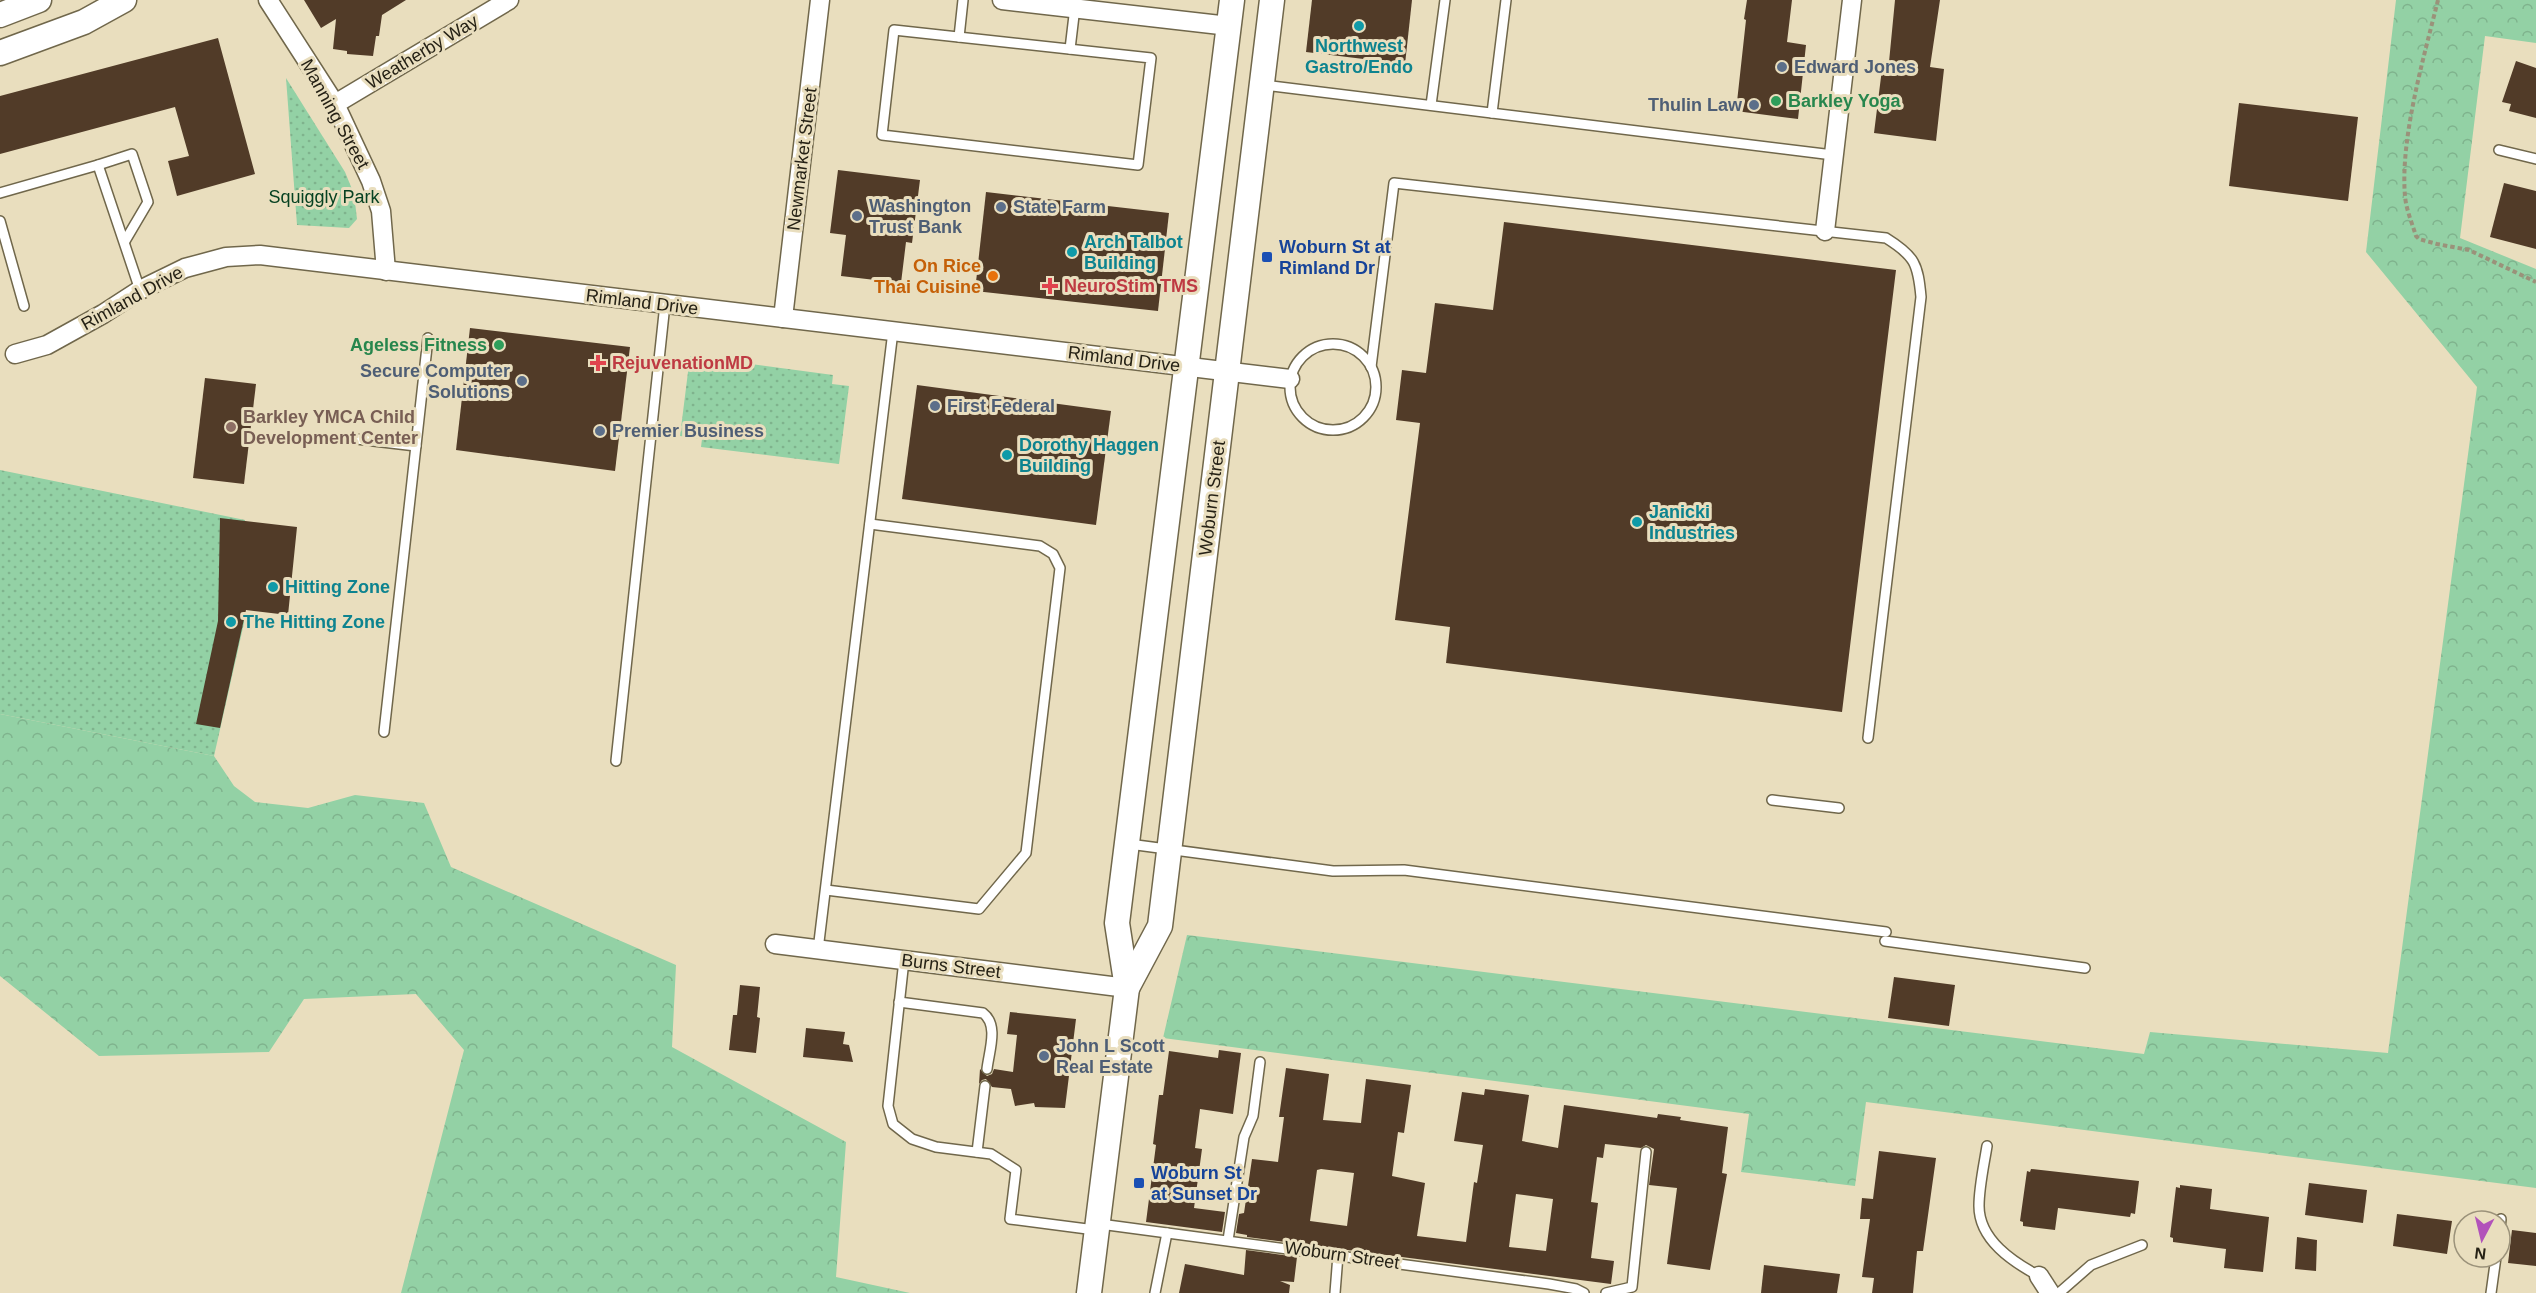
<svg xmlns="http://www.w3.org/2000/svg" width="2536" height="1293" viewBox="0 0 2536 1293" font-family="Arial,sans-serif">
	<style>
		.grass { fill: url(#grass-dots) }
		.forest { fill: url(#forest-crowns) }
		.building { fill: #513b28; fill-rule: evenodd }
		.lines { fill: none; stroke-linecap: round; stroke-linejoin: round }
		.service-casing { stroke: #70674b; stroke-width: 12 }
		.minor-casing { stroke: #70674b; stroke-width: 21 }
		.secondary-casing { stroke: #70674b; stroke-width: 27 }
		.path { stroke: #9a927a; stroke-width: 4; stroke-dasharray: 4.5 3; stroke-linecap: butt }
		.service { stroke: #fff; stroke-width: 9 }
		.minor { stroke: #fff; stroke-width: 18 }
		.secondary { stroke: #fff; stroke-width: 24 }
		.culture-dot { fill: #0f9aa8; stroke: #e9debe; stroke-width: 2 }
		.service-dot { fill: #5c6f8a; stroke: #e9debe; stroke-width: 2 }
		.leisure-dot { fill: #2e9e5b; stroke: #e9debe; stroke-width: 2 }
		.transit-dot { fill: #1a4fb4; stroke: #e9debe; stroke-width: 2 }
		.food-dot { fill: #e8710a; stroke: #e9debe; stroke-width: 2 }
		.health-dot { fill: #e0444e; stroke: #e9debe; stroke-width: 2 }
		.education-dot { fill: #8d6e63; stroke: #e9debe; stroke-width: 2 }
		.labels { text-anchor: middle; stroke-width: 6; stroke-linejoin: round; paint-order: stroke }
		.culture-label { font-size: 18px; font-weight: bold; fill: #0d838f; stroke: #e9debe; text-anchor: start }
		.street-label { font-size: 18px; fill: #252115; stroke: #e9debe }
		.service-label { font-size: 18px; font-weight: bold; fill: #4e5e75; stroke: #e9debe; text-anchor: start }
		.leisure-label { font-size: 18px; font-weight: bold; fill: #27864d; stroke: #e9debe; text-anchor: start }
		.park-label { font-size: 18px; fill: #064121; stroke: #e9debe }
		.transit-label { font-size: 18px; font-weight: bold; fill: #164399; stroke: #e9debe; text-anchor: start }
		.food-label { font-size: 18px; font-weight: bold; fill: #c56008; stroke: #e9debe; text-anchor: end }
		.health-label { font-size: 18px; font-weight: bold; fill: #be3a42; stroke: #e9debe; text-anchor: start }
		.education-label { font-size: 18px; font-weight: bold; fill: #785e54; stroke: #e9debe; text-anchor: start }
	</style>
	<defs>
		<pattern id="grass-dots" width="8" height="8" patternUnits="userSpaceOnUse" patternTransform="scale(1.5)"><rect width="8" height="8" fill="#93d1a5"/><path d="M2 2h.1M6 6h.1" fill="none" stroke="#7fb38d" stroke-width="1.8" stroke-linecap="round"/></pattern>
		<pattern id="forest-crowns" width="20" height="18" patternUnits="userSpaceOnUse" patternTransform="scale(1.5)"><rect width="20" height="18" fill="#93d1a5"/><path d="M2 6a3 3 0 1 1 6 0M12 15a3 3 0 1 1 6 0" fill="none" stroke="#7fb38d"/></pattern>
	</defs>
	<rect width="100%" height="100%" fill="#e9debe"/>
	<g class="grass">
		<polygon points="286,78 345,172 354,194 357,219 349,228 297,225"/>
		<polygon points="690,356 833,375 832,384 849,386 839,464 701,447 702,439 680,436"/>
		<polygon points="0,470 245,520 244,623 214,756 0,714"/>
	</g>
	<g class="forest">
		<polygon points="2396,0 2536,0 2536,43 2485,36 2460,238 2536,269 2536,1188 1866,1102 1855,1186 1741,1172 1749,1114 1163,1038 1187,935 2144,1054 2150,1032 2388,1053 2477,387 2366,252"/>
		<polygon points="0,714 214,756 234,786 255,802 308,808 355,795 424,803 451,867 676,965 672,1047 846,1142 836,1277 910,1293 401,1293 464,1050 416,994 304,999 269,1052 99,1056 0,976"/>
	</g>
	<g class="building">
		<polygon points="304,0 406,0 382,15 379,36 376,36 373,56 347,54 347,51 333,49 336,19 321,28"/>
		<polygon points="1312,0 1412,0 1405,64 1306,52"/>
		<polygon points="1747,0 1792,0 1787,42 1806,45 1798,119 1736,111 1746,20 1744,19"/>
		<polygon points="1895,0 1940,0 1930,67 1944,69 1936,141 1874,133 1883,61 1889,62"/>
		<polygon points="218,38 255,174 177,196 168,161 189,156 175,107 0,154 0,96"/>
		<polygon points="2516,61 2536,68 2536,118 2509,111 2511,104 2502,102"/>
		<polygon points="2239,103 2358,117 2348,201 2229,186"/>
		<polygon points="838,170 920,180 912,243 906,242 901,283 841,276 846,235 830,233"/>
		<polygon points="2504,183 2536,191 2536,249 2490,237"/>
		<polygon points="986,192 1169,213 1158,311 975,291"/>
		<polygon points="1504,222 1896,270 1842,712 1446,663 1450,627 1395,620 1420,423 1396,420 1402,370 1426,373 1435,303 1493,310"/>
		<polygon points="470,328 630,347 615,471 456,450"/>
		<polygon points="205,378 256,384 244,484 193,478"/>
		<polygon points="917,385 1111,411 1096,525 902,499"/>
		<polygon points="220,518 297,527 288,615 246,610 220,728 196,724 218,621"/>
		<polygon points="1894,977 1955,985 1949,1026 1888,1018"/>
		<polygon points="740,985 760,987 757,1017 760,1018 756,1053 729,1050 733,1015 737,1015"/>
		<polygon points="1010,1012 1076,1019 1065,1108 1035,1107 1034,1103 1015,1106 1011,1089 992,1087 986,1079 982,1080 979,1084 980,1069 987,1076 992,1074 994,1069 1013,1072 1017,1035 1007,1034"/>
		<polygon points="806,1028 845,1032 843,1044 849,1045 853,1062 803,1057"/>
		<polygon points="1219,1050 1241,1053 1233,1114 1200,1109 1195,1148 1202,1149 1194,1208 1225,1212 1222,1232 1146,1222 1156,1145 1153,1144 1159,1095 1163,1095 1169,1051 1218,1058"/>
		<path d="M1286,1068L1329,1074L1323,1120L1361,1123L1366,1079L1411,1085L1404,1133L1398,1132L1392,1176L1425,1183L1417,1236L1466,1242L1474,1182L1477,1183L1483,1145L1454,1141L1462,1092L1484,1095L1485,1089L1529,1095L1522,1141L1558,1148L1564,1105L1657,1118L1658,1114L1681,1117L1680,1120L1728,1127L1722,1173L1727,1174L1710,1270L1667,1264L1677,1188L1649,1185L1654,1149L1646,1145L1641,1148L1605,1144L1603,1158L1597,1157L1591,1202L1598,1203L1591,1258L1614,1261L1611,1284L1247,1237V1235L1236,1233L1239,1214L1244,1213L1252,1159L1278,1162L1284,1117H1279ZM1321,1169L1354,1173L1347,1226L1310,1221L1317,1170ZM1516,1194L1553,1199L1546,1251L1509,1247Z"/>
		<polygon points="1879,1151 1936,1158 1923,1251 1917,1251 1913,1293 1872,1293 1874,1278 1862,1277 1870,1219 1860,1219 1862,1198 1873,1199"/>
		<polygon points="2031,1169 2139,1181 2135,1214 2131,1213 2130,1217 2058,1208 2055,1230 2023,1226 2023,1222 2020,1221 2027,1171 2030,1172"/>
		<polygon points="2309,1183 2367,1190 2363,1223 2305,1215"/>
		<polygon points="2180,1185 2212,1189 2210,1209 2269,1217 2263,1272 2224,1268 2226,1249 2173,1242 2173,1238 2170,1237 2176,1187 2180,1188"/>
		<polygon points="2397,1214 2452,1221 2447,1254 2393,1246"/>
		<polygon points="2512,1230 2536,1233 2536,1266 2508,1263"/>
		<polygon points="2297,1237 2317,1240 2316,1271 2295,1269"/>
		<polygon points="1246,1250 1297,1257 1294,1282 1280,1281 1290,1285 1289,1293 1179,1293 1185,1264 1244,1275"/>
		<polygon points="1764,1265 1840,1274 1837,1293 1761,1293"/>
	</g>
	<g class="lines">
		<g class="service-casing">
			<g id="service">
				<polygon points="894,30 1151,58 1138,165 882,135"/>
				<polyline points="959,37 963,0"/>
				<polyline points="1070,49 1075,7"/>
				<polyline points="1264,85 1833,155"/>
				<polyline points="1431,105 1445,0"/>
				<polyline points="1492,113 1506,0"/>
				<polyline points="2499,150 2536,159"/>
				<polyline points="98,165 132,154 148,202 125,241"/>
				<polyline points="0,193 98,165 140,290"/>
				<polyline points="0,221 24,306"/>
				<circle cx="1333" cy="387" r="43"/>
				<path d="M1371,367L1394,183L1886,238C1915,256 1918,264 1921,297L1868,738"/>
				<polyline points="348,438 416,446"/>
				<polyline points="384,732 428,338"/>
				<polyline points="616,761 665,304"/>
				<polyline points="1772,800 1839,808"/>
				<polyline points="1129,844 1333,871 1404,870 1886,932"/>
				<polyline points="826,890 979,909 1026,853 1060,568 1053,554 1040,546 870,524"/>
				<polyline points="1885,941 2085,968"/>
				<polyline points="818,950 893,331"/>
				<polyline points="904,960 888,1106 893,1124 912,1139 936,1147 991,1154 1016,1170 1010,1219 1095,1230"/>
				<path d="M899,1002L983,1013C999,1025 989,1051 987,1069"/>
				<path d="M1987,1146C1984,1165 1979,1187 1979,1206C1979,1240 2013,1262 2039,1276"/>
				<polyline points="977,1152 985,1086"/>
				<polyline points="1100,1224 1549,1284 1576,1289 1584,1293"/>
				<polyline points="2500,1228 2501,1219"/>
				<polyline points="1228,1240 1244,1137 1253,1116 1260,1062"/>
				<polyline points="1155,1293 1167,1233"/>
				<polyline points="1335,1293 1338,1255"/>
				<polyline points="1606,1293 1632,1287 1646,1152"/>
				<polyline points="2059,1293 2091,1265 2142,1245"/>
				<polyline points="2491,1293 2496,1257"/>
			</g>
		</g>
		<g class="minor-casing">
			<g id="minor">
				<polyline points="268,0 335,104 371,181 381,211 386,271"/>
				<polyline points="1002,0 1229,26"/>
				<polyline points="335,104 509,0"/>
				<polyline points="1825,231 1852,0"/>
				<polyline points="783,318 820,0"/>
				<polyline points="15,354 47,345 103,314 140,290 185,268 226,257 260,255 1290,379"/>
				<polyline points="775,944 1127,988"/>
				<polyline points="2039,1276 2050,1293"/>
			</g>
		</g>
		<g class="secondary-casing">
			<g id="secondary">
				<polyline points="0,15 39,0"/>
				<polyline points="0,53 84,22 124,0"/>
				<polyline points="1127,988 1160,926 1272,0"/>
				<polyline points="1089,1293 1127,988 1117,923 1232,0"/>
			</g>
		</g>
		<path class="path" d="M2438,0C2424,57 2400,138 2405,196C2406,209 2412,223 2416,236L2419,239L2437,244L2469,250L2536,282"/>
		<use href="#service" class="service"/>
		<use href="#minor" class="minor"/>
		<use href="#secondary" class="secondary"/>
	</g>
	<g class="culture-dot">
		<circle cx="1359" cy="26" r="6"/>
		<circle cx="1072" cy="252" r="6"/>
		<circle cx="1007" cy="455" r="6"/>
		<circle cx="1637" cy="522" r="6"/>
		<circle cx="273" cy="587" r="6"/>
		<circle cx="231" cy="622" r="6"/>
	</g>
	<g class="service-dot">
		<circle cx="1782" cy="67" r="6"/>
		<circle cx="1754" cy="105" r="6"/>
		<circle cx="1001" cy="207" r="6"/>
		<circle cx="857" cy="216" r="6"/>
		<circle cx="522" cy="381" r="6"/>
		<circle cx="935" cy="406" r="6"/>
		<circle cx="600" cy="431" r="6"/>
		<circle cx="1044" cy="1056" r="6"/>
	</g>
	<g class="leisure-dot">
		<circle cx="1776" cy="101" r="6"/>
		<circle cx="499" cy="345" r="6"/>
	</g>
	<g class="transit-dot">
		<rect x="1261" y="251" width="12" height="12" rx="3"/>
		<rect x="1133" y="1177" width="12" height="12" rx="3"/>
	</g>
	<circle class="food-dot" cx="993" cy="276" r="6"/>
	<g class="health-dot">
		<path d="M1047 277h6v6h6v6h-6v6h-6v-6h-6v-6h6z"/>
		<path d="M595 354h6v6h6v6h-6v6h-6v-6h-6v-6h6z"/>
	</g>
	<circle class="education-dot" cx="231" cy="427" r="6"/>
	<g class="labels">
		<g class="culture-label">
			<text x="1359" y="52" text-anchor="middle">Northwest<tspan x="1359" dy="21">Gastro/Endo</tspan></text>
			<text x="1084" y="248">Arch Talbot<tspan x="1084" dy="21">Building</tspan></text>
			<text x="1019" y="451">Dorothy Haggen<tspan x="1019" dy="21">Building</tspan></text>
			<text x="1649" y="518">Janicki<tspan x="1649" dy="21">Industries</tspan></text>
			<text x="285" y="593">Hitting Zone</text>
			<text x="243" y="628">The Hitting Zone</text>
		</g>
		<g class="street-label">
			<text transform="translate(422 52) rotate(-31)" y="6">Weatherby Way</text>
			<text transform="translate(335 114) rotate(61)" y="6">Manning Street</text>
			<text transform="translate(802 159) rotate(-83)" y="6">Newmarket Street</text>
			<text transform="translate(132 298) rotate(-29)" y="6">Rimland Drive</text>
			<text transform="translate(642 302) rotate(7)" y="6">Rimland Drive</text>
			<text transform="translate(1124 359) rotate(7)" y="6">Rimland Drive</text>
			<text transform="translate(1212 498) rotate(-83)" y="6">Woburn Street</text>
			<text transform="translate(951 966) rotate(7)" y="6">Burns Street</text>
			<text transform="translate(1342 1255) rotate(8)" y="6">Woburn Street</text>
		</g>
		<g class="service-label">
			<text x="1794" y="73">Edward Jones</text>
			<text x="1742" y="111" text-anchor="end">Thulin Law</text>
			<text x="869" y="212">Washington<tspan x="869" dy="21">Trust Bank</tspan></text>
			<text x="1013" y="213">State Farm</text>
			<text x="510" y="377" text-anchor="end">Secure Computer<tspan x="510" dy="21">Solutions</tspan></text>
			<text x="947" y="412">First Federal</text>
			<text x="612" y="437">Premier Business</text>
			<text x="1056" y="1052">John L Scott<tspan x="1056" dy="21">Real Estate</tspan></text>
		</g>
		<g class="leisure-label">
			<text x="1788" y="107">Barkley Yoga</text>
			<text x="487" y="351" text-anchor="end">Ageless Fitness</text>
		</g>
		<g class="park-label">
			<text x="324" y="203">Squiggly Park</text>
		</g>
		<g class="transit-label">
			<text x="1279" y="253">Woburn St at<tspan x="1279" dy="21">Rimland Dr</tspan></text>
			<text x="1151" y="1179">Woburn St<tspan x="1151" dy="21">at Sunset Dr</tspan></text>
		</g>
		<g class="food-label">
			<text x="981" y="272">On Rice<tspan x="981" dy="21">Thai Cuisine</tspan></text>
		</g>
		<g class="health-label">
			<text x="1064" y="292">NeuroStim TMS</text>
			<text x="612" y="369">RejuvenationMD</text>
		</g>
		<g class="education-label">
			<text x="243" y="423">Barkley YMCA Child<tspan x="243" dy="21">Development Center</tspan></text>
		</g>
	</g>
	<g transform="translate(2482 1239) rotate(187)"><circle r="28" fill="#e9debe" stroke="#9b927a" stroke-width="1.5"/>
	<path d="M0-4.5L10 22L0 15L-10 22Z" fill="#b252ba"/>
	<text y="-9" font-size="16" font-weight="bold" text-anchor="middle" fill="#252115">N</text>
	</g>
</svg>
